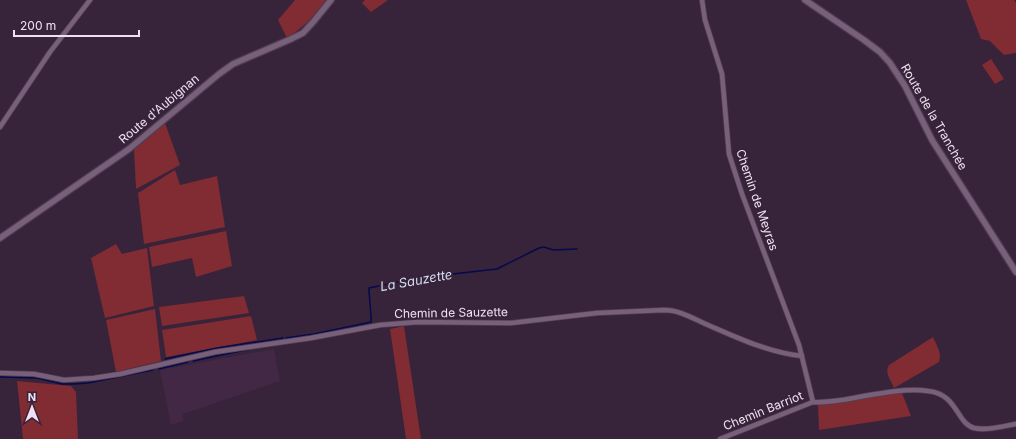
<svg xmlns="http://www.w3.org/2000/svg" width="1016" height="439" viewBox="0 0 1016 439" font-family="Inter,sans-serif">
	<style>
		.built { fill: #422845 }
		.green { fill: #812b33 }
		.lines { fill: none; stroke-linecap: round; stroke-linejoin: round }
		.stream { stroke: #05094d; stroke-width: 1.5 }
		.minor-casing { stroke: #503e53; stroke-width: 6 }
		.tertiary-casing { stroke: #503e53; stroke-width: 8 }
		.minor { stroke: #78607a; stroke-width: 4.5 }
		.tertiary { stroke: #78607a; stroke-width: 5.5 }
		.labels { text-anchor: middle; stroke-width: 4; stroke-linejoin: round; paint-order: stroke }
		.street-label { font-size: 12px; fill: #efe1f1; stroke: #37233a }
		.water-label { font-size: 13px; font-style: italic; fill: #d2dbef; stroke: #37233a }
	</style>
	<rect width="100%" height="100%" fill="#37233a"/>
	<polygon class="built" points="274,349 280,381 183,414 183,421 171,425 160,370"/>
	<g class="green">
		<path d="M295,0H326C315,15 303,28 287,38L278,20Z"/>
		<polygon points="365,0 388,0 371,12 362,3"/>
		<polygon points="966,0 1014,0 1016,3 1016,53 1004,55 990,41 981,39"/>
		<polygon points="991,59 1004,79 995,84 982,65"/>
		<polygon points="165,123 180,165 136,189 134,149"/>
		<polygon points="175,170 180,185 217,176 225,227 144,244 138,193"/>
		<polygon points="226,231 232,266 196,277 192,258 152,267 149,247"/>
		<polygon points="116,244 122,254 147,248 154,306 105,318 91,258"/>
		<polygon points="244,296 249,313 162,326 159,307"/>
		<polygon points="155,309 161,361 116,372 106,320"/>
		<polygon points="251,316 257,340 166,357 162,330"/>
		<polygon points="404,326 421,439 406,439 390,329"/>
		<path d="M933,337C937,346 942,353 939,362L894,388C891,380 884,373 889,365Z"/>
		<polygon points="17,381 71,386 76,392 78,439 23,439"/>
		<polygon points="893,393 902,393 911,416 819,430 818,405 825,405"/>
	</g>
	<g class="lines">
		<g class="stream">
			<polyline points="286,338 314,334 371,322 371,316 369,291 369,288 417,278 497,269 539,248 544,247 553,250 577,249"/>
			<polyline points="165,359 217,348 283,338"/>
			<polyline points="193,361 250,349"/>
			<polyline points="159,369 188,362"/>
			<polyline points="0,377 37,378 62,384 74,384 88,383 153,370"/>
		</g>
		<g class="minor-casing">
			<g id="minor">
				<polyline points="702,0 705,20 722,74 729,154 742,194 799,345 813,402"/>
				<polyline points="0,127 50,52 90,0"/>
				<path d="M0,373L34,374L64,380L94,378L120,374L215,352L311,338L380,325L418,322L511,323L597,313L664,310C680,310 694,319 708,325C738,338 770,353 802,356"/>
				<path d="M720,439L813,402C829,403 843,400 859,397C881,393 906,388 928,391C958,394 956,423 974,428C987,431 1003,426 1016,424"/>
			</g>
		</g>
		<g class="tertiary-casing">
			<g id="tertiary">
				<polyline points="805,0 864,40 880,52 890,63 905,86 932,140 1016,272"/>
				<polyline points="0,238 129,149 219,74 233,64 291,39 303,33 314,21 331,0"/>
			</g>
		</g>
		<use href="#minor" class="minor"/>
		<use href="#tertiary" class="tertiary"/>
	</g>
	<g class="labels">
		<g class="street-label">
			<text transform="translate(159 109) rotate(-40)" y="4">Route d'Aubignan</text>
			<text transform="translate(934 117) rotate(60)" y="4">Route de la Tranchée</text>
			<text transform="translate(757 200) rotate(71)" y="4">Chemin de Meyras</text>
			<text transform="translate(451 313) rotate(-1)" y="4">Chemin de Sauzette</text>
			<text transform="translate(763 411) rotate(-22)" y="4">Chemin Barriot</text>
		</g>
		<g class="water-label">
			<text transform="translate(416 280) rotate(-10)" y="5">La Sauzette</text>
		</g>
	</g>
	<g transform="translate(32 407)" stroke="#37233a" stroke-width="3" paint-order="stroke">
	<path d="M0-3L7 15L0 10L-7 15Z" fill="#efe1f1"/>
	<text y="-6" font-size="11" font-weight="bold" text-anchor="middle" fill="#efe1f1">N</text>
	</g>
	<path d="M14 30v6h125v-6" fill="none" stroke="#efe1f1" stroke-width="2"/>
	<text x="20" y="30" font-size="12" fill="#efe1f1" stroke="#37233a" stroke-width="3" paint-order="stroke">200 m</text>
</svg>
